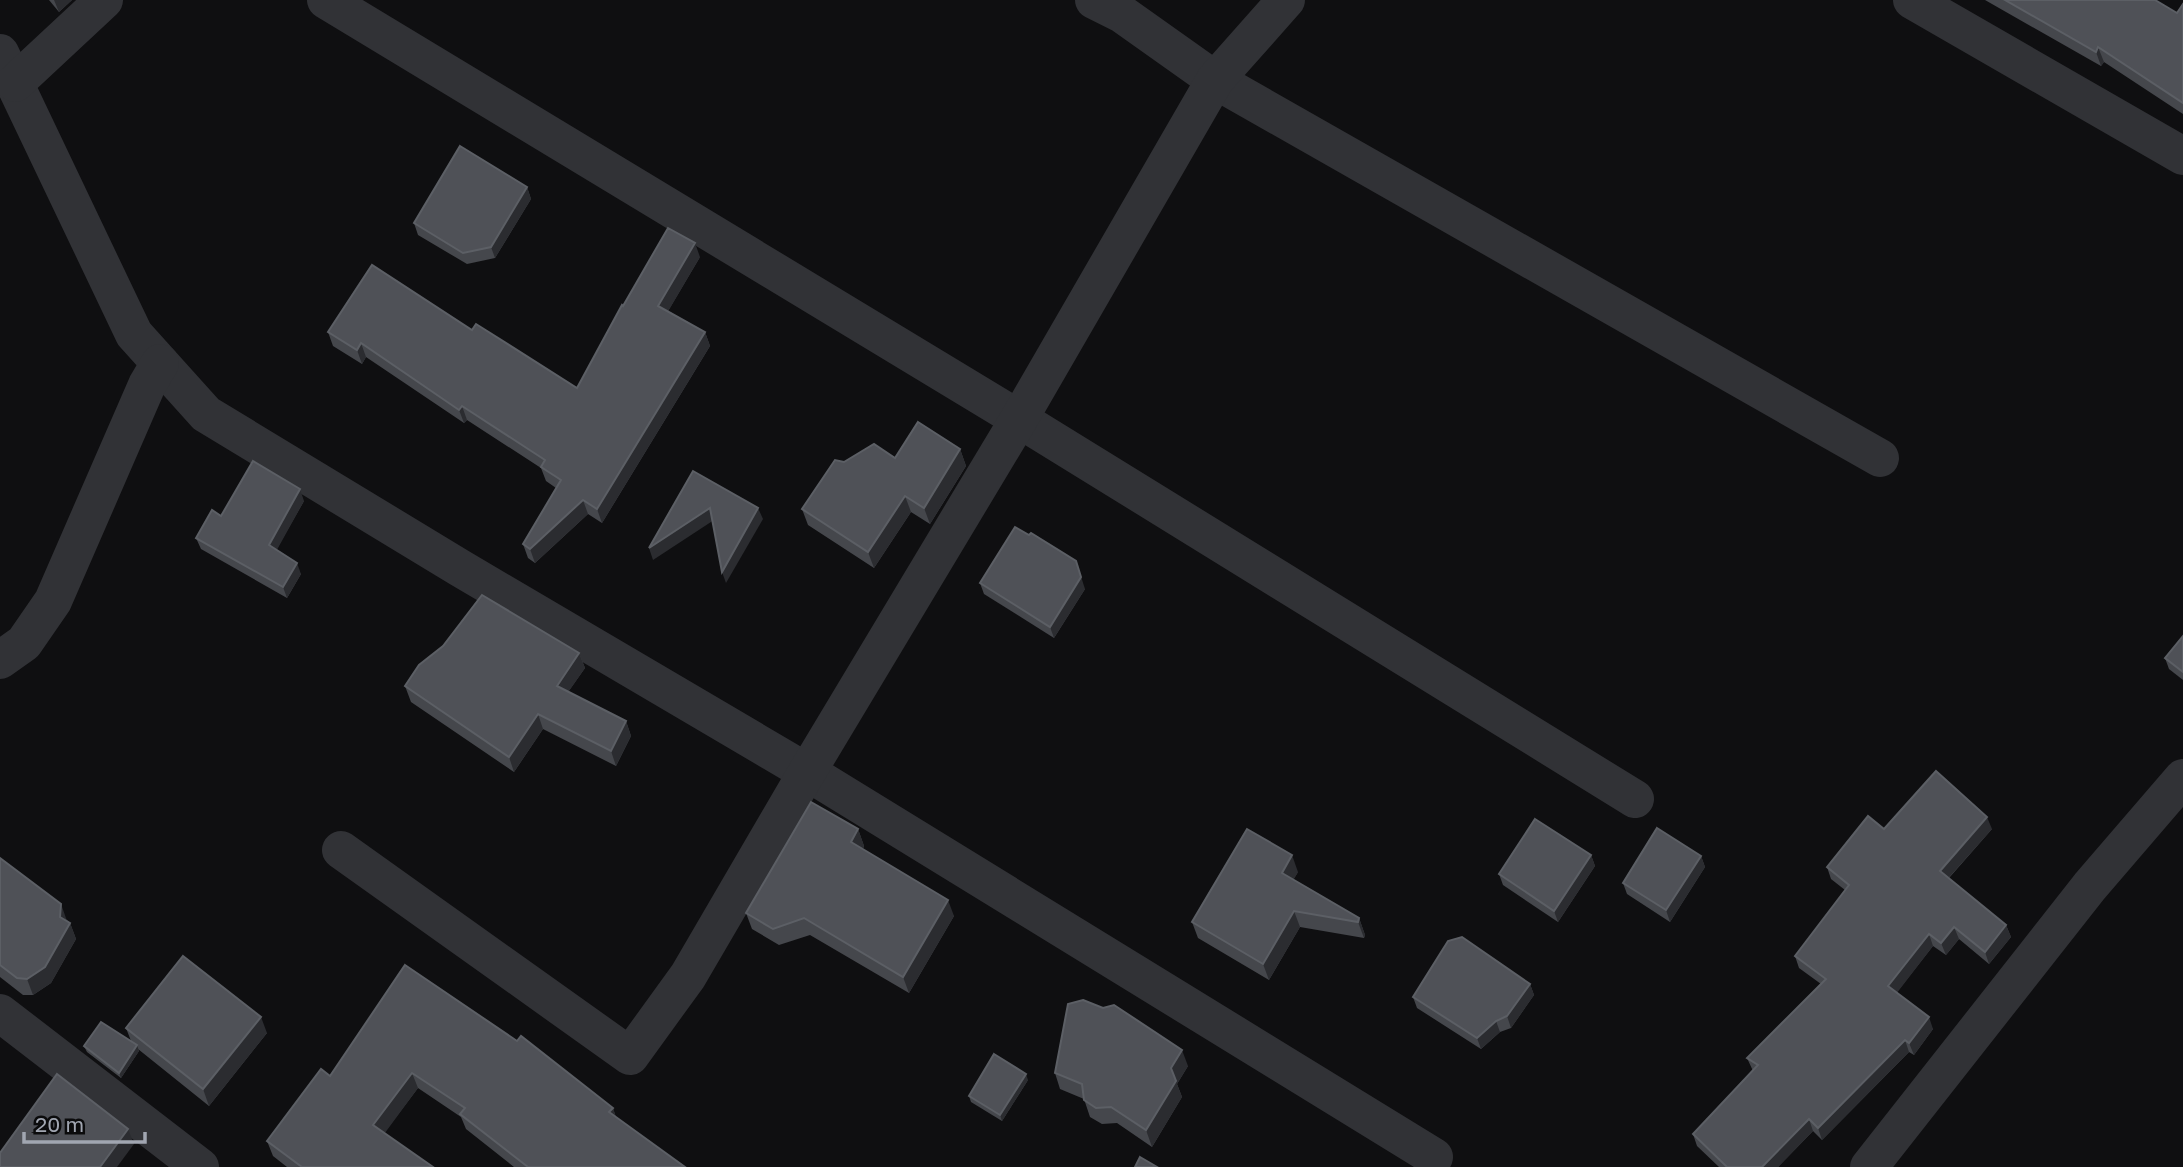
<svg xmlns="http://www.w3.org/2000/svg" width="2183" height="1167" viewBox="0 0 2183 1167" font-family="'Golos Text',sans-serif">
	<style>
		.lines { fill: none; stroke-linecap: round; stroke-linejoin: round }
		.minor { stroke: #313236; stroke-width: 38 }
		.tertiary { stroke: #313236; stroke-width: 38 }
		.wall { fill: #45474c }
		.shaded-wall { fill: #2b2c30 }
		.building { fill: #4f5157; stroke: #5c5f65; stroke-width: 2 }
	</style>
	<rect width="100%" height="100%" fill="#0f0f11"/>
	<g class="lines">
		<g class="minor">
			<polyline points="326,0 1019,419 1635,799"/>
			<polyline points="1094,0 1122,14 1215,80 1880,458"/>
			<polyline points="1912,0 2183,156"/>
			<polyline points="0,53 134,334 206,414 460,568 822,781 1434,1157"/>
			<polyline points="15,83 104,0"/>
			<polyline points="0,660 24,643 53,601 147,385 160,363"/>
			<polyline points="341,850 630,1056 688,976 807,772 1019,419 1215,80 1286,0"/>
			<polyline points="0,1013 200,1167"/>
		</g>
		<polyline class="tertiary" points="1869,1167 2090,886 2183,778"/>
	</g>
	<g class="wall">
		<polygon points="49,0 72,0 59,12"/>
		<polygon points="1985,0 2155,0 2177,13 2183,4 2183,114 2104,62 2101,66"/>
		<polygon points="527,187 531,199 495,258 467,264 418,235 414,223"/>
		<polygon points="700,257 668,311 705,332 710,346 602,523 588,514 535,563 528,558 523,544 556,488 546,481 541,468 467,420 464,423 366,357 362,364 333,346 328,332 472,330 577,388 623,306"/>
		<polygon points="960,449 966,466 930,524 911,512 874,568 808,525 802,509 895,458"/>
		<polygon points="304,501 276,550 301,574 287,598 201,549 196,538 221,516"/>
		<polygon points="980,583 1085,589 1054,638 984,594"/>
		<polygon points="2183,636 2183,680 2169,669 2165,658"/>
		<polygon points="579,653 585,668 568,692 626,721 631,736 616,766 543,729 514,772 411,702 405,686"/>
		<polygon points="858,829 864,846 863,849 954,916 909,993 810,935 779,945 752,929 746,913"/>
		<polygon points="1884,829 1992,829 1949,878 2006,925 2011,937 1989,964 1959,939 1946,955 1933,946 1897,992 1933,1029 1914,1055 1909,1052 1822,1140 1813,1131 1778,1167 1719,1167 1697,1146 1693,1134 1753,1071 1747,1058 1821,984 1799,968 1795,956 1845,890 1831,879 1827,867"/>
		<polygon points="1591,855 1595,866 1558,922 1503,885 1499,874"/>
		<polygon points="1701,856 1705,867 1670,922 1627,894 1623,883"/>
		<polygon points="0,858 70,923 76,939 51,983 33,995 23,995 0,977"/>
		<polygon points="1298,872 1293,880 1359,918 1365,935 1364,938 1300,927 1269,980 1198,938 1192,922"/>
		<polygon points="405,965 613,1108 616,1118 685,1167 514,1167 466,1129 461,1117 418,1088 384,1133 433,1167 287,1167 273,1156 267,1141 330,1076"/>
		<polygon points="1530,984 1534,995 1511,1028 1500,1032 1481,1049 1417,1008 1413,997"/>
		<polygon points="126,1028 267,1033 209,1106 138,1049 139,1051 121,1078 87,1052 84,1046 131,1041"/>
		<polygon points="1188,1066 1177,1084 1182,1097 1152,1147 1117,1123 1102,1124 1090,1117 1084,1099 1060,1089 1055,1073"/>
		<polygon points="1028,1080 1002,1121 971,1102 969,1096"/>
	</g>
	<g class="shaded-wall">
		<polygon points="54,0 72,0 59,12"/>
		<polygon points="2098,47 2104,62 2101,66 2096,52"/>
		<polygon points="527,187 531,199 495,258 491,247"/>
		<polygon points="695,243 700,257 663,320 658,306"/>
		<polygon points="705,332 710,346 602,523 597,509"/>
		<polygon points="361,343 366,357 362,364 357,350"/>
		<polygon points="462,406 467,420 464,423 459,410"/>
		<polygon points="960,449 966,466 930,524 924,508"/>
		<polygon points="300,489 304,501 273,557 269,545"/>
		<polygon points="905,496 911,512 874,568 868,552"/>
		<polygon points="583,500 588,514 535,563 530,549"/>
		<polygon points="710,508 714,520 653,560 649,548"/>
		<polygon points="758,508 763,519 726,583 722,572"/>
		<polygon points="1076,561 1085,589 1054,638 1050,627"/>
		<polygon points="297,563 301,574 287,598 283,587"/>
		<polygon points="579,653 585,668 562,701 557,686"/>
		<polygon points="538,714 543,729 514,772 509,757"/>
		<polygon points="626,721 631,736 616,766 611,751"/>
		<polygon points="1987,817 1992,829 1944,883 1940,871"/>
		<polygon points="858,829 864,846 857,859 851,842"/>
		<polygon points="1292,855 1298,872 1288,889 1282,873"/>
		<polygon points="1591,855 1595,866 1558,922 1554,911"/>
		<polygon points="1701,856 1705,867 1670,922 1666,910"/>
		<polygon points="948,900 954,916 909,993 903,977"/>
		<polygon points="61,904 67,921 70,923 76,939 51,983 33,995 27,979 60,917"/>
		<polygon points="1294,911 1300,927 1269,980 1263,964"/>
		<polygon points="1359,918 1365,935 1364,938 1358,922"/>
		<polygon points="2006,925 2011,937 1989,964 1985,952"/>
		<polygon points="1954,927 1959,939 1946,955 1941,943"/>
		<polygon points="1929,934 1933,946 1893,998 1888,986"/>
		<polygon points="1530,984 1534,995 1511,1028 1507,1016"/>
		<polygon points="261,1017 267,1033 209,1106 203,1089"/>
		<polygon points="1929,1017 1933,1029 1914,1055 1909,1043"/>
		<polygon points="1496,1021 1500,1032 1481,1049 1477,1038"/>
		<polygon points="1905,1040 1909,1052 1822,1140 1818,1128"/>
		<polygon points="137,1045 139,1051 121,1078 119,1073"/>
		<polygon points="1182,1050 1188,1066 1177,1084 1182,1097 1152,1147 1146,1130 1171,1068"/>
		<polygon points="412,1073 418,1088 379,1141 373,1125"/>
		<polygon points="1026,1074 1028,1080 1002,1121 1000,1115"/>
		<polygon points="613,1108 618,1123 609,1112"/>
		<polygon points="1809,1119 1813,1131 1778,1167 1762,1167"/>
		<polygon points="128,1129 134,1144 117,1167 100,1167"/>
	</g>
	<g class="building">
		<polygon points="2005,0 2155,0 2177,13 2183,4 2183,103 2098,47 2096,52"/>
		<polygon points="460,146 527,187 491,247 463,253 414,223"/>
		<polygon points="668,228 695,243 658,306 705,332 597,509 583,500 530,549 523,544 561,480 541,467 545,460 462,406 459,410 361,343 357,350 328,332 372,265 472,330 476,324 577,388 622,305 623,306"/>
		<polygon points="918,422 960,449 924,508 905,496 868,552 802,509 835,460 844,462 874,444 895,458"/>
		<polygon points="253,461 300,489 269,545 297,563 283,587 196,538 212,510 221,516"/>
		<polygon points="693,471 758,508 722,572 710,508 649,548"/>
		<polygon points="1015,527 1029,535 1031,533 1076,561 1081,577 1050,627 980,583"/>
		<polygon points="482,595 579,653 557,686 626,721 611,751 538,714 509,757 405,686 419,665 443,646"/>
		<polygon points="2183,636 2183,672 2165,658"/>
		<polygon points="1936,771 1987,817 1940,871 2006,925 1985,952 1954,927 1941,943 1929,934 1888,986 1929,1017 1909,1043 1905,1040 1818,1128 1809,1119 1762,1167 1727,1167 1693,1134 1758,1065 1747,1058 1826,979 1795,956 1849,885 1827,867 1868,816 1884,829"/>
		<polygon points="811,802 858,829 851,842 948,900 903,977 804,918 773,929 746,913"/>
		<polygon points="1535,819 1591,855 1554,911 1499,874"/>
		<polygon points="1657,828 1701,856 1666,910 1623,883"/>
		<polygon points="1247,829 1292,855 1282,873 1359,918 1358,922 1294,911 1263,964 1192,922"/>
		<polygon points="0,858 61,904 60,917 70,923 45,967 27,979 17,978 0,965"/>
		<polygon points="1462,937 1530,984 1507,1016 1496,1021 1477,1038 1413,997 1448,941"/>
		<polygon points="183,956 261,1017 203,1089 126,1028"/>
		<polygon points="405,965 517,1041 521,1036 613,1108 609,1112 685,1167 528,1167 460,1114 465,1108 412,1073 373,1125 433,1167 302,1167 267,1141 321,1069 330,1076"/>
		<polygon points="1083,1000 1103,1008 1114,1005 1182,1050 1171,1068 1176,1081 1146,1130 1111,1107 1096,1108 1084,1100 1082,1084 1055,1073 1068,1004"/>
		<polygon points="101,1022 137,1045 119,1073 84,1046"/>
		<polygon points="994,1054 1026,1074 1000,1115 969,1096"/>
		<polygon points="57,1074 128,1129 100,1167 0,1167 0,1153"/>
		<polygon points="1140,1157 1157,1167 1135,1167"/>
	</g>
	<path d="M24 1132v10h121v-10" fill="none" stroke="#a1a6b1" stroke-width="3.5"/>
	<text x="35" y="1132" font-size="21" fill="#a1a6b1" stroke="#0b0b0c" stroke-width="5" paint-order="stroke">20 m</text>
</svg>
